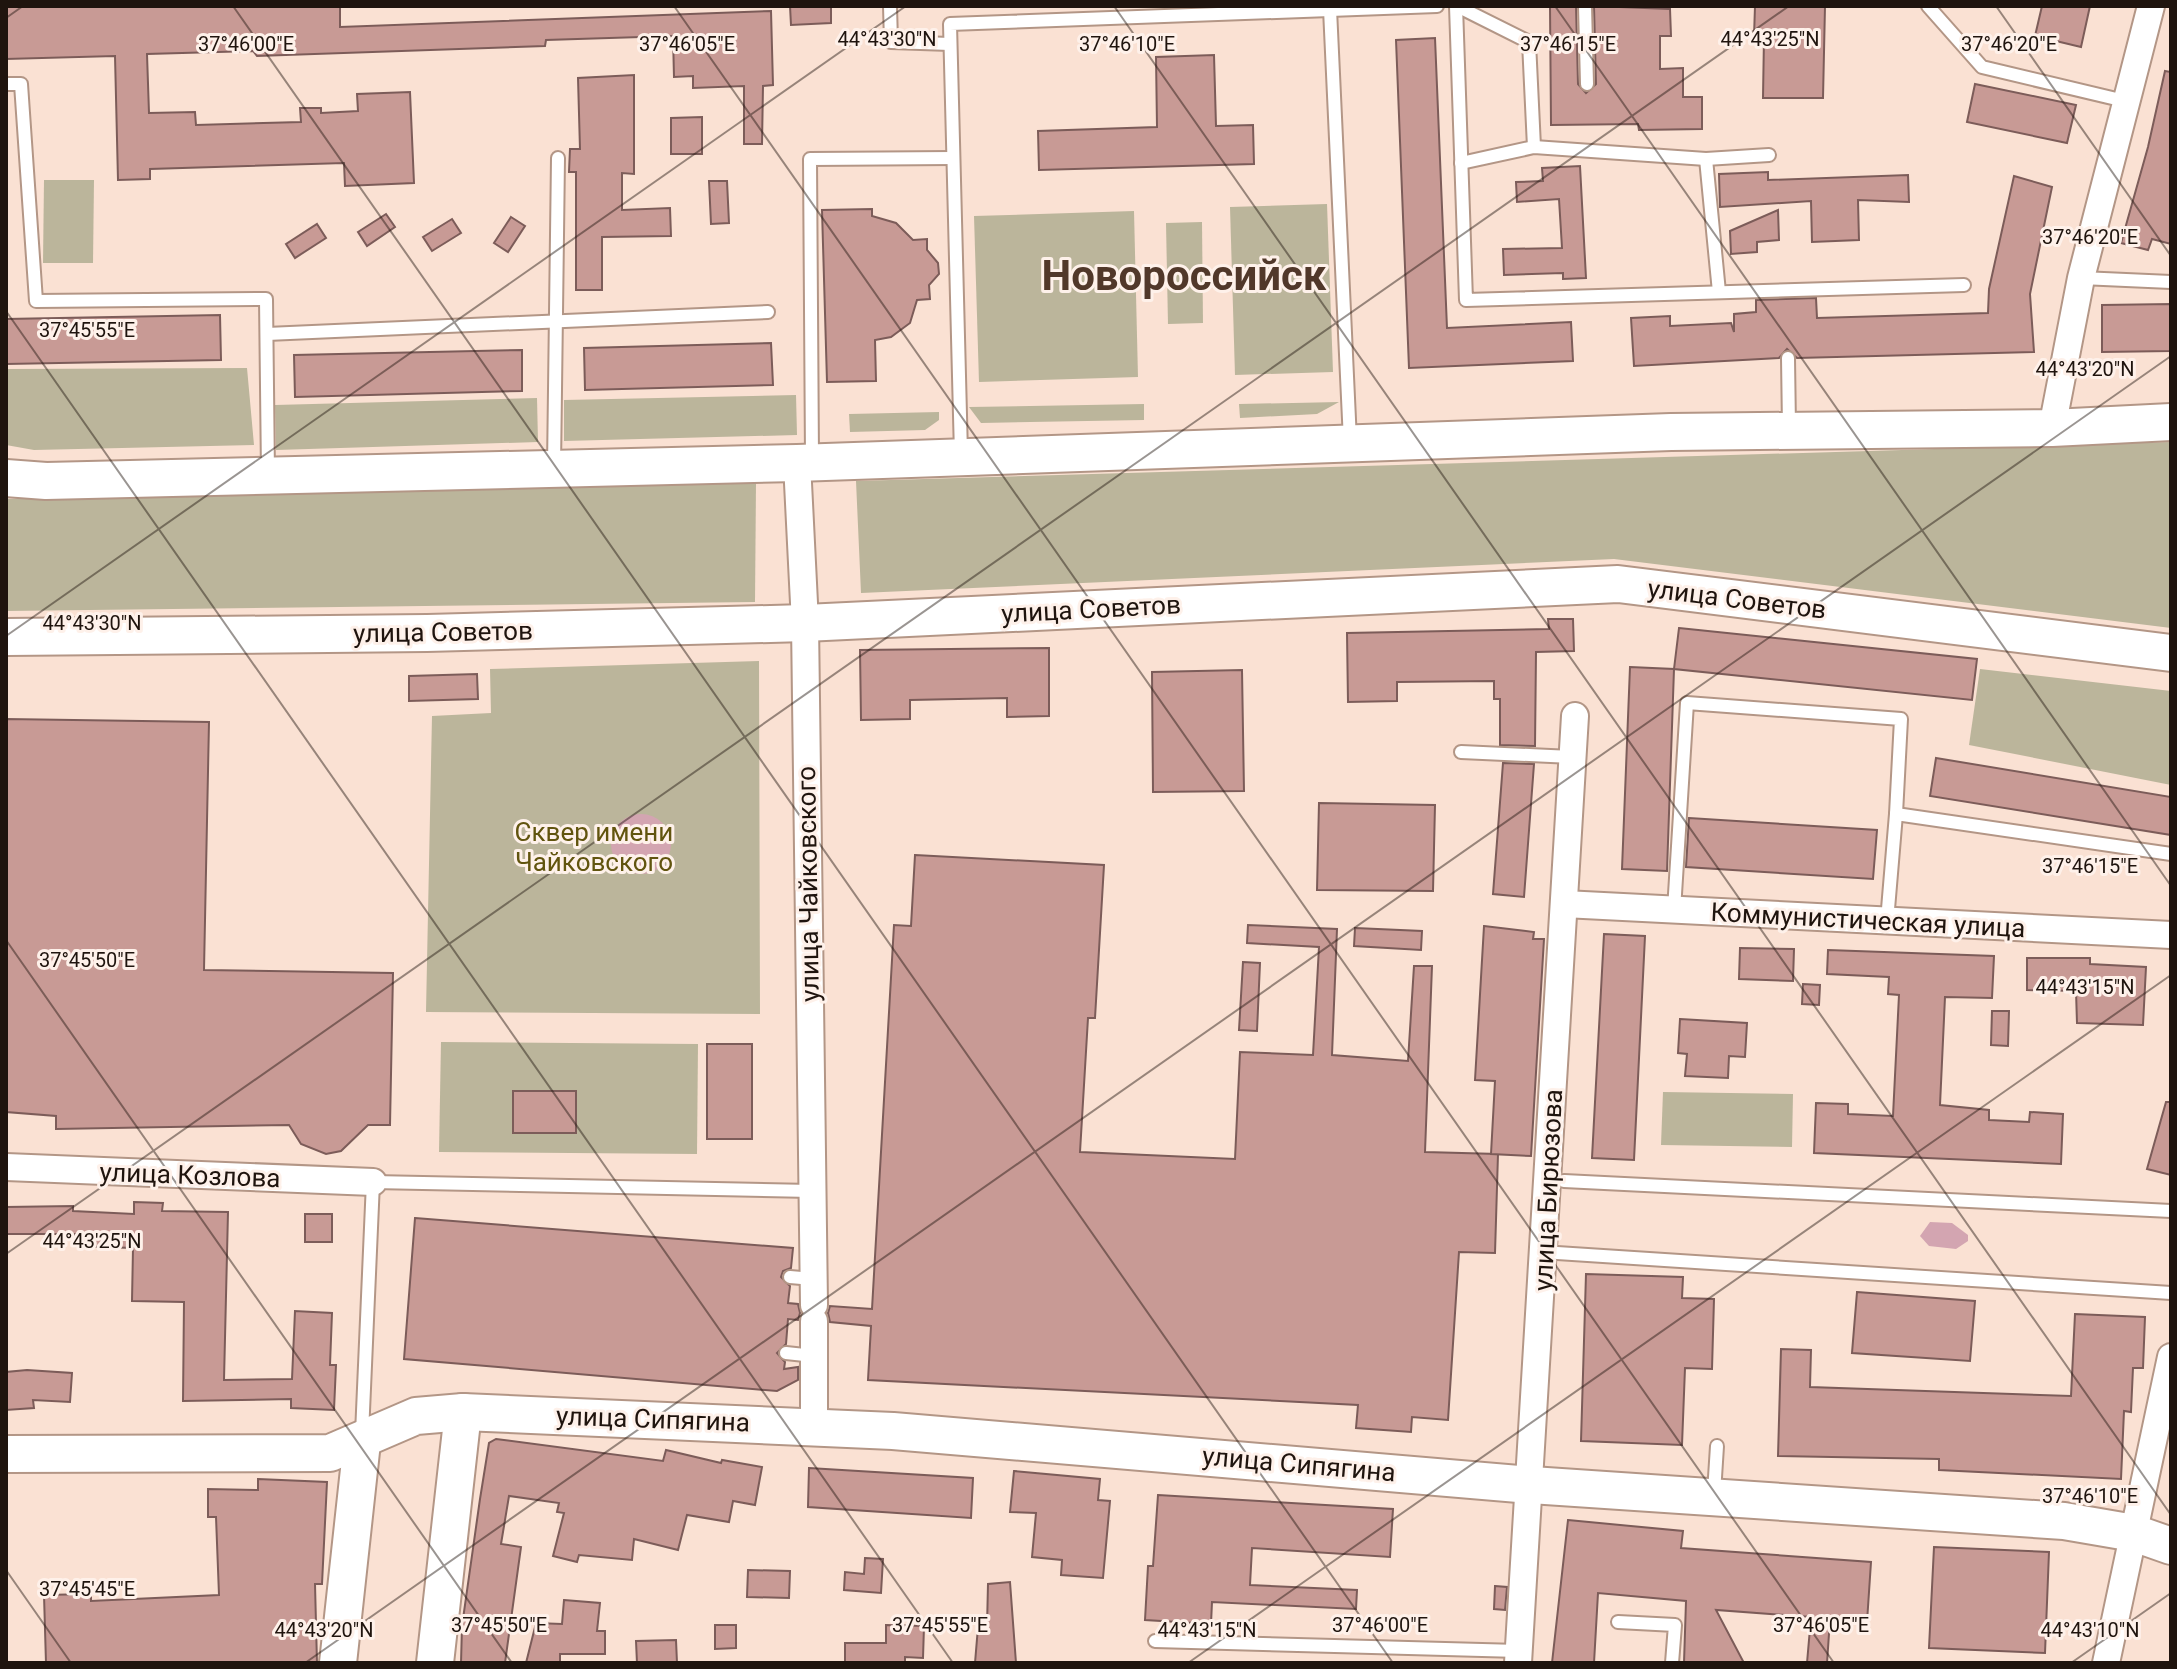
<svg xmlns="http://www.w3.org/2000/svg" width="2177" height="1669" viewBox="0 0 2177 1669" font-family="Roboto,sans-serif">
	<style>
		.green { fill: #bbb59b }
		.water { fill: #d3a5b1 }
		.building { fill: #c89a95; stroke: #7c5c59; stroke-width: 2 }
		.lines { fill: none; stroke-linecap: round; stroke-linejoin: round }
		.lane-casing { stroke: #b39686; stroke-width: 16 }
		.street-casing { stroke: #b39686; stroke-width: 30 }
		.secondary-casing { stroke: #b39686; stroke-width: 40 }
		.lane { stroke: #fff; stroke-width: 12 }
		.street { stroke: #fff; stroke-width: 26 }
		.secondary { stroke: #fff; stroke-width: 36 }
		.ticks { fill: none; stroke: #1f140e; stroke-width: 2; stroke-opacity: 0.45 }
		.labels { text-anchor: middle; stroke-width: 6; stroke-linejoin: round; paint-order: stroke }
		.street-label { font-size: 26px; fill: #1f140e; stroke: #fef1ea }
		.park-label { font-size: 26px; fill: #61540e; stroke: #fef1ea }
		.town-label { font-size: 42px; font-weight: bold; fill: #51382a; stroke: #fef1ea }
		.ticks-label { font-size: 20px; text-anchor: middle; fill: #1f140e; stroke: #fef1ea; stroke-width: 6; stroke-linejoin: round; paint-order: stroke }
	</style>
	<rect width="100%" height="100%" fill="#fae1d3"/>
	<g class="green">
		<polygon points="44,180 94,180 93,263 43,263"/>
		<polygon points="1327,204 1333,372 1235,375 1230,207"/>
		<polygon points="1134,211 1138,377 979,382 974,216"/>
		<polygon points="1202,222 1203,323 1168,324 1166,223"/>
		<polygon points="247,368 254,445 34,450 6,445 6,369"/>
		<polygon points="796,395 797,435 564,441 564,400"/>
		<polygon points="537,398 538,442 276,450 275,405"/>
		<polygon points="1339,402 1317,414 1240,418 1239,404"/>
		<polygon points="1144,404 1144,420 981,423 969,407"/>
		<polygon points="939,412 939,420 925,430 850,432 849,414"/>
		<polygon points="2171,442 2171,628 1614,559 861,593 856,481"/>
		<polygon points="756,483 755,602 6,611 6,499"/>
		<polygon points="759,661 760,1014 426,1012 432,716 491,713 490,669"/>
		<polygon points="1980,669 2171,691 2171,785 1969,745"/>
		<polygon points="441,1042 698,1044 697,1154 439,1152"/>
		<polygon points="1663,1092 1793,1094 1792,1147 1661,1145"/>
	</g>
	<g class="water">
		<circle cx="641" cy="844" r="30"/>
		<polygon points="1930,1222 1952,1223 1968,1235 1968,1241 1956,1249 1929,1246 1920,1236"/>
	</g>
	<g class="building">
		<polygon points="6,6 340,6 340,27 771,11 773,85 763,86 762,144 744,144 744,86 693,88 693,76 674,77 673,36 546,40 545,46 257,56 253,51 147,54 149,113 195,112 196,125 301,122 300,108 321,108 321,113 358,111 357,94 410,92 414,183 345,186 344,163 150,169 150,179 118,180 115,56 6,59"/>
		<polygon points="790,6 831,6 831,23 791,25"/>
		<polygon points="1550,6 1576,6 1578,84 1586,93 1596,84 1594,6 1670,9 1671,36 1660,36 1660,69 1683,68 1683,97 1702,97 1702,129 1639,130 1638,124 1551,125"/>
		<polygon points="1755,6 1825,6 1823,98 1763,98 1764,37 1754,37"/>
		<polygon points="2042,6 2090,6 2081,47 2035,36"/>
		<polygon points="1435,38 1447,328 1571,322 1573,361 1409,368 1396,40"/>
		<polygon points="1214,55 1216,126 1253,125 1254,164 1039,170 1038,131 1157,127 1156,57"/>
		<polygon points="2165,71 2171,72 2171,244 2152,239 2148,250 2121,243 2148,147"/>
		<polygon points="634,75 634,174 622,173 622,210 670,208 671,236 602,237 602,290 576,290 576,172 569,172 570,149 580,149 578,78"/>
		<polygon points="1975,84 2076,105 2067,143 1967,122"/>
		<polygon points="702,117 702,154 671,154 671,118"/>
		<polygon points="1580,166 1586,278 1563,279 1563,273 1504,275 1503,249 1562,248 1559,199 1517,202 1516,182 1543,181 1542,168"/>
		<polygon points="1768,172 1768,180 1908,175 1909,202 1858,200 1859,240 1812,242 1811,201 1720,207 1719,174"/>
		<polygon points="2014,176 2052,187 2030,294 2034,352 1797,358 1787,349 1779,358 1634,366 1631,318 1670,316 1670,326 1731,323 1734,332 1734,314 1756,312 1756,300 1816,298 1817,318 1988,313 1989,289"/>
		<polygon points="709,181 727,181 729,223 711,224"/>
		<polygon points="872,209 872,216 896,223 913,240 927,239 927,250 938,263 939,274 929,285 930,299 917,300 910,323 891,337 875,340 876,381 827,382 822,210"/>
		<polygon points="1778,210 1779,240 1757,242 1757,252 1731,254 1730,231"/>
		<polygon points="386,214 395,227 367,246 358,232"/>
		<polygon points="511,217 525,226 508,252 494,243"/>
		<polygon points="452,219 461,233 432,251 423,237"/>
		<polygon points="317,224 326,238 295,258 286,244"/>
		<polygon points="2171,304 2171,351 2102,352 2102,305"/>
		<polygon points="220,315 221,360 6,364 6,319"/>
		<polygon points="771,343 773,385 585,390 584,348"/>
		<polygon points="522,350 522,391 295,397 294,355"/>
		<polygon points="1548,619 1573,619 1574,651 1536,652 1535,746 1500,745 1500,699 1494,699 1494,681 1397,682 1397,701 1348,702 1347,633 1549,629"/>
		<polygon points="1679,628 1977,659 1972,700 1674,669"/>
		<polygon points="1049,648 1049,716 1007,717 1007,698 910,700 910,719 861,720 860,650"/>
		<polygon points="1630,667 1674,669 1667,871 1622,869"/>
		<polygon points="1242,670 1244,791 1153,792 1152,672"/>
		<polygon points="477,674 478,699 409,701 409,676"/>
		<polygon points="6,719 209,722 204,970 393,973 390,1125 368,1125 341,1151 326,1154 301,1144 289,1125 56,1129 56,1116 6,1112"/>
		<polygon points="1936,758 2171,797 2171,835 1930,796"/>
		<polygon points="1503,763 1534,764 1524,897 1493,894"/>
		<polygon points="1319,803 1435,805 1433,891 1317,890"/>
		<polygon points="1689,818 1877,830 1873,879 1686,867"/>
		<polygon points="915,855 1104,865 1095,1018 1088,1018 1080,1152 1235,1159 1240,1052 1313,1055 1319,947 1247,943 1248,925 1337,929 1332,1055 1408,1061 1414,966 1432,966 1425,1152 1498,1154 1495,1253 1459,1252 1448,1420 1412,1417 1411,1432 1356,1428 1358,1405 868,1380 871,1326 830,1322 828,1313 830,1306 872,1309 894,925 911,926"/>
		<polygon points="1484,926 1534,932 1533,939 1544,939 1531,1156 1491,1154 1495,1081 1475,1080"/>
		<polygon points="1355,928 1422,931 1421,950 1354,946"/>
		<polygon points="1604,934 1645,936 1634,1160 1592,1158"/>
		<polygon points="1740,948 1794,949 1793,981 1739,979"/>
		<polygon points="1828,950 1994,956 1992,998 1945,997 1940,1105 1989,1110 1989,1120 2029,1122 2030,1112 2063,1114 2061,1164 1814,1153 1816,1103 1848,1104 1848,1114 1893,1116 1899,995 1888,994 1889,977 1827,974"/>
		<polygon points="2027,958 2090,958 2090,964 2146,967 2143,1025 2077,1023 2076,991 2027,990"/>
		<polygon points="1243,962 1260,963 1257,1031 1239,1030"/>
		<polygon points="1803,984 1820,985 1819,1005 1802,1004"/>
		<polygon points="1992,1011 2009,1011 2008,1046 1991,1045"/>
		<polygon points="1680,1019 1747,1023 1745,1057 1729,1056 1728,1078 1685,1076 1687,1054 1678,1053"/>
		<rect x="707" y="1044" width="45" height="95"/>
		<rect x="513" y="1091" width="63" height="42"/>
		<polygon points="2166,1102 2171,1102 2171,1175 2147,1169"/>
		<polygon points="134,1202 163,1203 162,1211 228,1212 224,1380 292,1379 295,1311 332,1313 330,1365 336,1365 334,1410 291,1408 291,1399 183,1401 184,1302 132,1301 133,1248 74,1246 75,1234 6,1234 6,1207 73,1206 73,1211 134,1214"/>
		<rect x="305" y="1214" width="27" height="28"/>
		<polygon points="415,1218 793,1248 791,1268 783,1271 781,1277 790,1286 788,1303 798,1304 800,1313 798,1320 788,1319 786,1344 777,1353 785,1362 784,1369 798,1367 798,1380 777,1391 404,1359"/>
		<polygon points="1586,1274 1683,1277 1682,1298 1714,1299 1712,1369 1685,1368 1682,1445 1581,1441"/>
		<polygon points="1857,1292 1975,1301 1970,1361 1852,1353"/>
		<polygon points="2075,1314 2145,1317 2143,1368 2133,1368 2131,1412 2124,1411 2121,1479 1939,1470 1939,1459 1778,1456 1781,1349 1811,1350 1810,1387 2071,1396"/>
		<polygon points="27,1370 72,1373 70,1402 33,1400 34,1408 6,1410 6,1372"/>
		<polygon points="496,1439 663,1461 666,1450 721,1463 722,1460 762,1467 755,1505 733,1501 729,1522 687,1515 678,1550 634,1539 632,1560 579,1555 577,1562 553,1556 564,1513 557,1512 559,1503 509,1496 501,1544 521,1547 505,1663 461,1663 462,1626 480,1499 489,1443"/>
		<polygon points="809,1468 973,1478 971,1518 808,1507"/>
		<polygon points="1014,1471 1100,1479 1098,1500 1110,1501 1103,1578 1061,1575 1062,1560 1032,1557 1036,1513 1010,1512"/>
		<polygon points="258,1479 327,1482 322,1584 315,1584 317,1663 46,1663 44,1595 91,1594 91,1601 219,1595 216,1517 208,1517 208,1489 258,1490"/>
		<polygon points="1158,1495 1393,1509 1390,1557 1252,1548 1250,1585 1357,1590 1356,1609 1212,1602 1211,1624 1145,1620 1148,1566 1153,1566"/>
		<polygon points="1568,1520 1683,1531 1681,1548 1871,1562 1867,1622 1830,1619 1827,1663 1807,1663 1811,1617 1716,1610 1744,1663 1684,1663 1686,1601 1598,1593 1594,1663 1552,1663"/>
		<polygon points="1934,1547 2049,1552 2045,1653 1929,1648"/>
		<polygon points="865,1558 883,1559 881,1593 844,1590 845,1572 864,1574"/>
		<polygon points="748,1570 790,1571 789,1598 747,1597"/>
		<polygon points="1010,1582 1016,1663 975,1663 978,1627 987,1627 988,1584"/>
		<polygon points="1495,1586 1507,1587 1505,1610 1494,1609"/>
		<polygon points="564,1600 600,1603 597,1631 605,1631 605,1654 560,1654 560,1663 526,1663 536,1623 562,1624"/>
		<polygon points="715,1625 736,1625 736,1648 715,1649"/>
		<polygon points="886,1625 924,1626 923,1658 905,1657 905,1663 845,1663 845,1643 886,1643"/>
		<polygon points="676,1640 677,1663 637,1663 636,1641"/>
	</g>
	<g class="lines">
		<g class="lane-casing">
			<g id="lane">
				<polyline points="890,6 891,42 950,44"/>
				<polyline points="1456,6 1466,300 1964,285"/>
				<polyline points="1457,6 1529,42 1534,147"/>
				<polyline points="1585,6 1587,84"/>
				<polyline points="1928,6 1982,67 2129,102"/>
				<polyline points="1330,9 1350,441"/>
				<polyline points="6,84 21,84 36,301 266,299 268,474"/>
				<polyline points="1706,159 1719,292"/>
				<polyline points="1461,163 1534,147 1706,159 1769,155"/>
				<polyline points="2081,278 2171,282"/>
				<polyline points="267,334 768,312"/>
				<polyline points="1788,358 1789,427"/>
				<polyline points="961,454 950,24 1437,6"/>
				<polyline points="812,458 810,159 953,158"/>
				<polyline points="554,467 558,158"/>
				<polyline points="1461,752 1572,757"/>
				<polyline points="1674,910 1687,703 1901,719 1896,814"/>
				<polyline points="1887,921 1896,814 2171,854"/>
				<polyline points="1564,1181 2171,1211"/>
				<polyline points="1557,1253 2171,1293"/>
				<polyline points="790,1277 813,1279"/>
				<polyline points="786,1353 814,1356"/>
				<polyline points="362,1434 373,1182 812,1191"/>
				<polyline points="1714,1493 1717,1446"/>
				<polyline points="1618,1622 1675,1625 1672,1663"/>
				<polyline points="1155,1641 1519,1651"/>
			</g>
		</g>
		<g class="street-casing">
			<g id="street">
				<polyline points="2052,428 2081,278 2151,6"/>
				<polyline points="797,463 805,623 814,1305"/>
				<polyline points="1564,904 2171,935"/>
				<polyline points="6,1167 373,1182"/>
				<polyline points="814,1321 814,1425"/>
				<polyline points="1518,1663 1575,716"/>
				<polyline points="2106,1663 2171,1357"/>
			</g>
		</g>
		<g class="secondary-casing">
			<g id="secondary">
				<polyline points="6,478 46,481 797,463 1671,432 2052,428 2171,422"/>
				<polyline points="6,637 427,633 805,623 1618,584 2171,653"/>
				<polyline points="6,1454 330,1453 416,1416 463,1412 893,1431 1531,1485 2064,1521 2134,1533 2171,1546"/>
				<polyline points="338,1663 362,1442"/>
				<polyline points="435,1663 463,1412"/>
			</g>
		</g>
		<use href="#lane" class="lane"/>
		<use href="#street" class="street"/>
		<use href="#secondary" class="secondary"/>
	</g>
	<path class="ticks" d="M233,6L1393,1663M674,6L1834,1663M1114,6L2171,1515M1555,6L2171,886M1996,6L2171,256M6,18L23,6M6,311L953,1663M6,636L906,6M6,940L512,1663M6,1254L1789,6M6,1570L71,1663M305,1663L2171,356M1188,1663L2171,975M2071,1663L2171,1593"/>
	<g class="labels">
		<g class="street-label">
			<text transform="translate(1737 599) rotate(7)" y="9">улица Советов</text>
			<text transform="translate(1091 609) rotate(-3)" y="9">улица Советов</text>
			<text transform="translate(443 632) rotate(-1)" y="9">улица Советов</text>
			<text transform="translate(808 884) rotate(-91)" y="9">улица Чайковского</text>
			<text transform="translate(1868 920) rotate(3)" y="9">Коммунистическая улица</text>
			<text transform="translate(190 1175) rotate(2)" y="9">улица Козлова</text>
			<text transform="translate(1548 1190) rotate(-87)" y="9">улица Бирюзова</text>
			<text transform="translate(653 1419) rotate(2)" y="9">улица Сипягина</text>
			<text transform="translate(1299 1464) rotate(5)" y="9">улица Сипягина</text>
		</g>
		<g class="park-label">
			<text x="594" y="841">Сквер имени<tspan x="594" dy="30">Чайковского</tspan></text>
		</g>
		<g class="town-label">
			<text x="1184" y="290">Новороссийск</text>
		</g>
	</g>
	<g class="ticks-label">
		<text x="887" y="46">44°43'30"N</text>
		<text x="1770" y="46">44°43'25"N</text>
		<text x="687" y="51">37°46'05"E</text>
		<text x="1127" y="51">37°46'10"E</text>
		<text x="1568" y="51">37°46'15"E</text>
		<text x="2009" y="51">37°46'20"E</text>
		<text x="246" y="51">37°46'00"E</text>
		<text x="2090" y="244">37°46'20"E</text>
		<text x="87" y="337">37°45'55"E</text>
		<text x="2085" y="376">44°43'20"N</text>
		<text x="92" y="630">44°43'30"N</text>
		<text x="2090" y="873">37°46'15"E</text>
		<text x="87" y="967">37°45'50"E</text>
		<text x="2085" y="994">44°43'15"N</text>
		<text x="92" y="1248">44°43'25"N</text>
		<text x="2090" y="1503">37°46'10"E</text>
		<text x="87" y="1596">37°45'45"E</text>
		<text x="499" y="1632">37°45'50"E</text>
		<text x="940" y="1632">37°45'55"E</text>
		<text x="1380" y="1632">37°46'00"E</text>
		<text x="1821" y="1632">37°46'05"E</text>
		<text x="324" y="1637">44°43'20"N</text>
		<text x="1207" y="1637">44°43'15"N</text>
		<text x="2090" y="1637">44°43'10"N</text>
	</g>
	<rect width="2177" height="1669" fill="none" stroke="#1f140e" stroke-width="16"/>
</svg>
